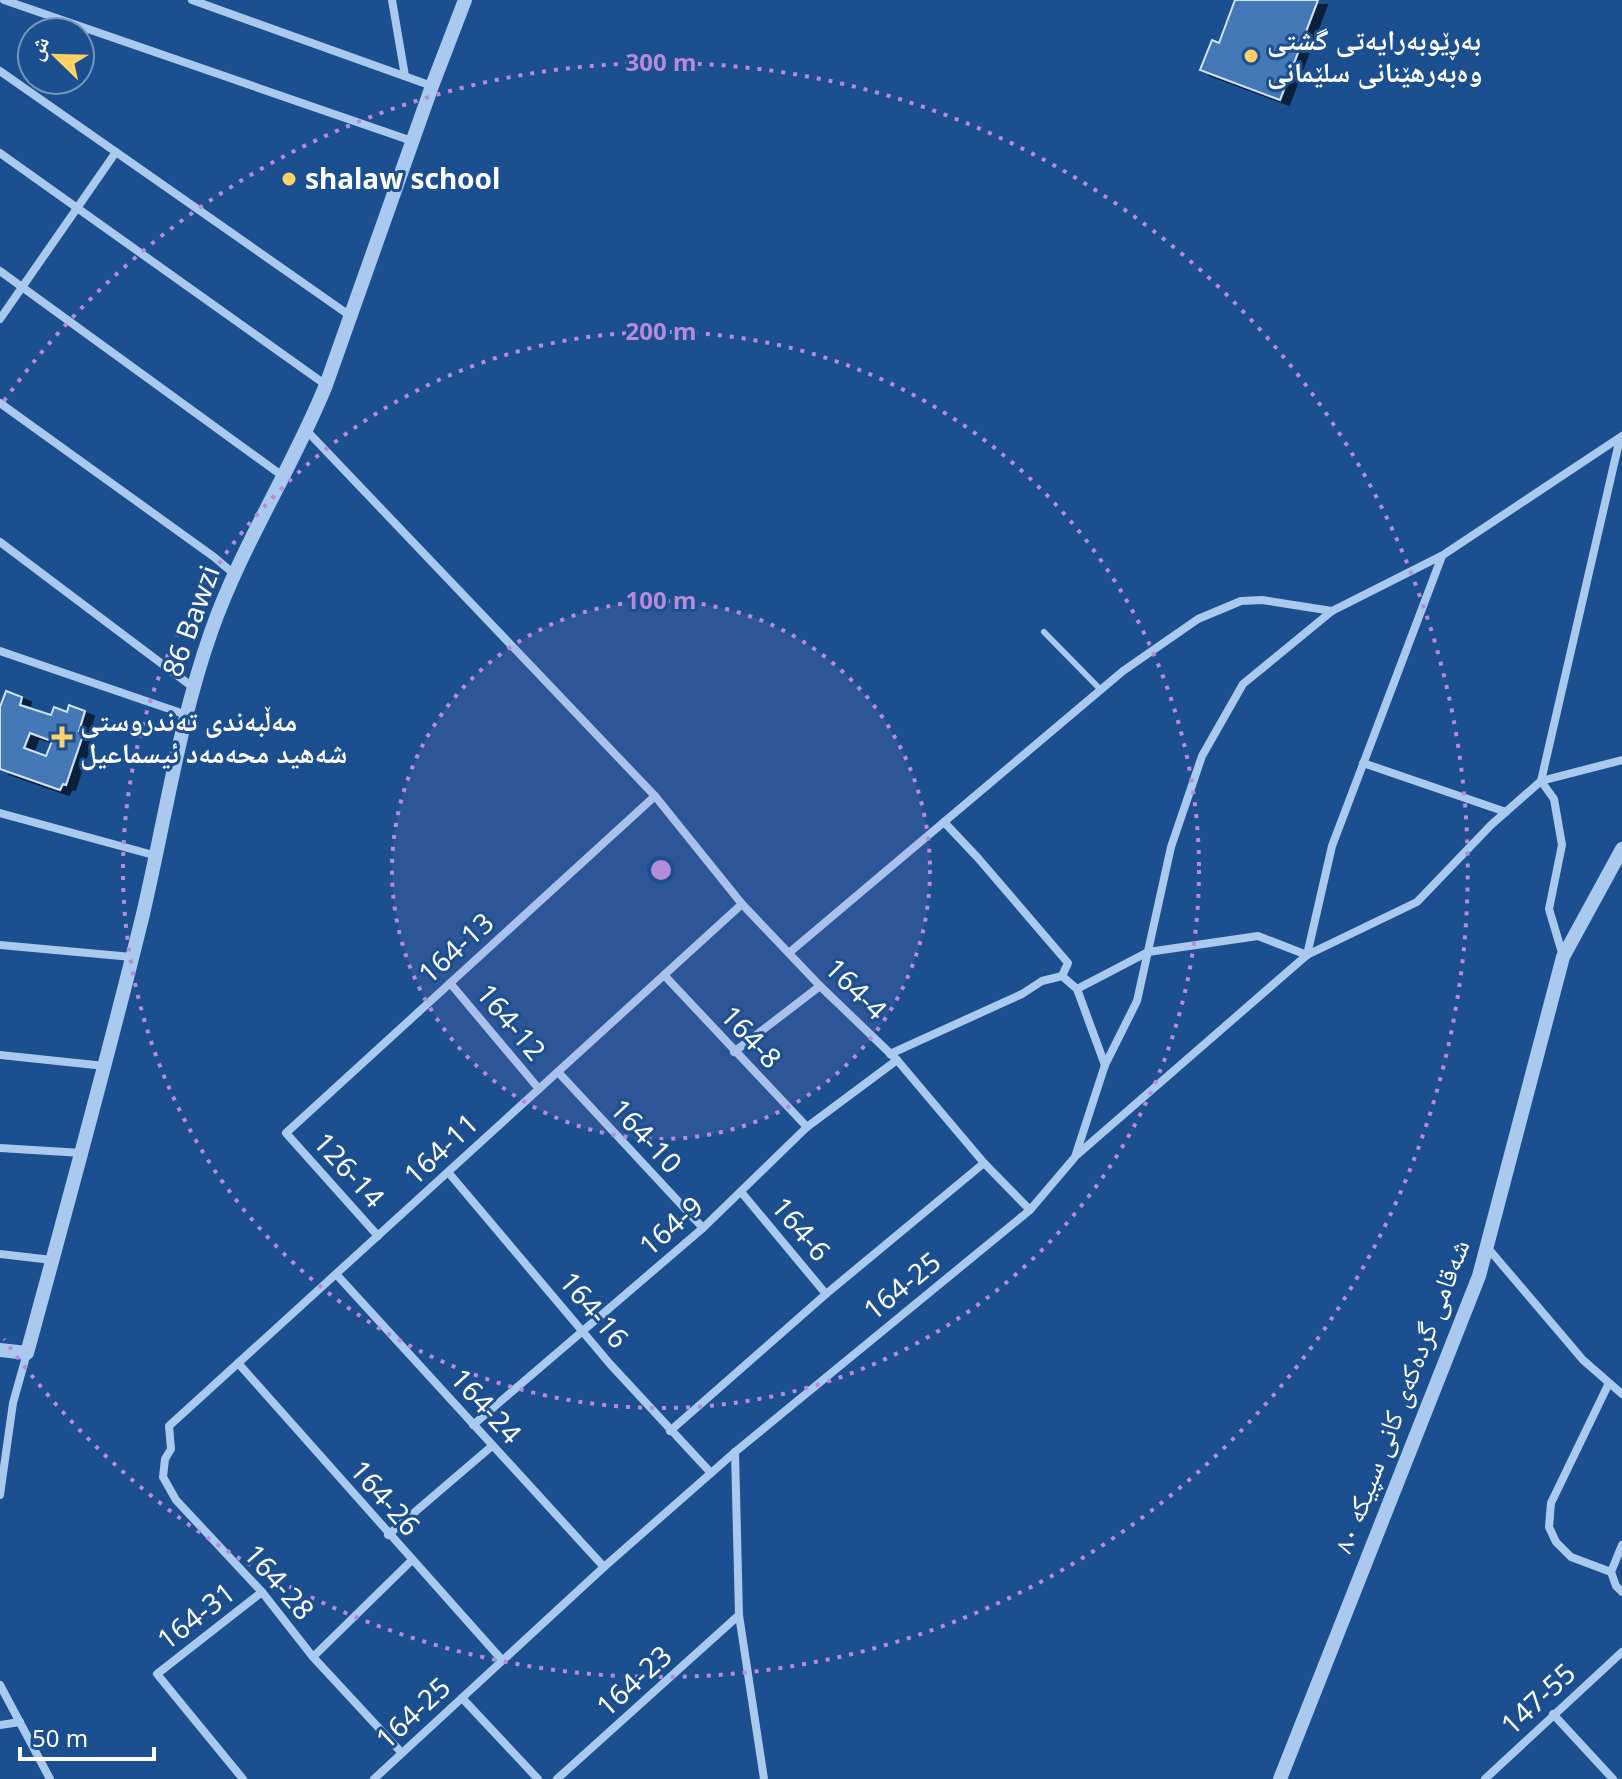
<svg xmlns="http://www.w3.org/2000/svg" width="1622" height="1779" viewBox="0 0 1622 1779" font-family="'Noto Sans','Noto Naskh Arabic',sans-serif">
	<style>
		.building { fill: #4478b7; stroke: #cfe3fa; stroke-width: 2; fill-rule: evenodd; filter: url(#shadow) }
		.lines { fill: none; stroke-linecap: round; stroke-linejoin: round }
		.service { stroke: #a9c9ee; stroke-width: 6 }
		.minor { stroke: #a9c9ee; stroke-width: 8 }
		.tertiary { stroke: #a9c9ee; stroke-width: 14 }
		.ring { fill: none; stroke: #b68bdc; stroke-width: 4; stroke-dasharray: 4 8 }
		.poi-dot { fill: #ffd166; stroke: #1b4f8f; stroke-width: 3 }
		.labels { text-anchor: middle; stroke-width: 6; stroke-linejoin: round; paint-order: stroke }
		.poi-label { font-size: 28px; font-weight: bold; fill: #fff; stroke: #1b4f8f; text-anchor: start }
		.street-label { font-size: 28px; fill: #fff; stroke: #1b4f8f }
		.centre { fill: #b68bdc; stroke: #1b4f8f; stroke-width: 4 }
		.ring-label { font-size: 24px; text-anchor: middle; font-weight: bold; fill: #b68bdc; stroke: #1b4f8f; stroke-width: 6; stroke-linejoin: round; paint-order: stroke }
	</style>
	<defs>
		<filter id="shadow"><feDropShadow dx="9" dy="5" stdDeviation="0" flood-color="#0009"/></filter>
	</defs>
	<rect width="100%" height="100%" fill="#1b4f8f"/>
	<g class="building">
		<polygon points="1235,0 1318,0 1280,100 1200,70 1212,40 1219,43"/>
		<path d="M6,691L22,697L20,705L51,715L54,707L67,712L69,705L85,711L79,731L84,732L66,785L63,784L60,790L0,769V707ZM30,733L52,741L46,756L24,748Z"/>
	</g>
	<g class="lines">
		<polyline class="service" points="1044,632 1101,690"/>
		<g class="minor">
			<polyline points="4,0 412,141"/>
			<polyline points="192,0 432,86"/>
			<polyline points="392,0 405,76"/>
			<polyline points="0,71 349,315"/>
			<polyline points="0,153 326,385"/>
			<polyline points="0,271 284,477"/>
			<polyline points="0,319 116,152"/>
			<polyline points="0,403 214,557 234,574"/>
			<polyline points="307,431 655,796 742,904 820,986 897,1060 984,1163 1030,1210"/>
			<polyline points="0,542 194,688"/>
			<polyline points="0,651 187,715"/>
			<polyline points="1363,763 1506,812"/>
			<polyline points="0,813 157,856"/>
			<polyline points="0,945 132,957"/>
			<polyline points="790,952 1123,671 1198,619 1241,601 1262,600 1332,611"/>
			<polyline points="1563,956 1549,909 1562,845 1554,799 1541,781 1620,438"/>
			<polyline points="664,975 807,1127"/>
			<polyline points="1062,976 1077,989 1105,1065"/>
			<polyline points="450,983 539,1089"/>
			<polyline points="1077,989 1148,952 1258,936 1307,955 1332,846 1442,556"/>
			<polyline points="734,1052 820,986"/>
			<polyline points="890,1054 1022,994 1042,981 1062,976 1068,963 978,858 944,822"/>
			<polyline points="0,1055 105,1066"/>
			<polyline points="558,1072 703,1228"/>
			<polyline points="0,1148 82,1153"/>
			<polyline points="1078,1154 1307,955 1417,902 1491,825 1541,781 1622,760"/>
			<polyline points="448,1172 610,1364 711,1473"/>
			<polyline points="742,1193 826,1294"/>
			<polyline points="378,1236 286,1133 655,796"/>
			<polyline points="1487,1247 1583,1360 1622,1394"/>
			<polyline points="0,1254 52,1260"/>
			<polyline points="336,1274 604,1567"/>
			<polyline points="238,1363 502,1660"/>
			<polyline points="1609,1383 1551,1503 1549,1527 1556,1542 1571,1557 1611,1572"/>
			<polyline points="473,1425 703,1228 807,1127 897,1060"/>
			<polyline points="670,1431 826,1294 984,1163"/>
			<polyline points="735,1452 739,1615 764,1779"/>
			<polyline points="0,1495 13,1403 27,1353"/>
			<polyline points="388,1535 492,1446"/>
			<polyline points="1611,1572 1622,1545"/>
			<polyline points="1611,1572 1616,1586 1622,1592"/>
			<polyline points="313,1657 411,1561"/>
			<polyline points="0,1685 50,1779"/>
			<polyline points="462,1698 538,1779"/>
			<polyline points="1553,1714 1613,1779"/>
			<polyline points="0,1725 20,1722"/>
			<polyline points="401,1752 313,1657 262,1592 176,1500 163,1477 165,1459 171,1449 169,1426 742,904"/>
			<polyline points="243,1779 157,1674 262,1592"/>
			<polyline points="374,1779 604,1567 735,1452 1030,1210 1075,1157 1105,1065 1137,1001 1171,847 1202,756 1243,684 1332,611 1443,555 1622,436"/>
			<polyline points="557,1779 739,1615"/>
			<polyline points="1485,1779 1622,1652"/>
		</g>
		<g class="tertiary">
			<path d="M0,1350L27,1353C67,1207 107,1061 143,914C165,820 179,723 211,632C241,546 292,469 326,385L432,86L465,0"/>
			<polyline points="1280,1779 1479,1276 1563,957 1622,849"/>
		</g>
	</g>
	<circle cx="661" cy="870" r="269" fill="#b68bdc" fill-opacity=".12"/>
	<g class="ring">
		<circle cx="661" cy="870" r="269"/>
		<circle cx="661" cy="870" r="538"/>
		<path d="M4 401A807 807 0 1 1 4 1339"/>
	</g>
	<g class="poi-dot">
		<circle cx="1251" cy="56" r="8"/>
		<circle cx="289" cy="179" r="8"/>
		<path d="M58 725h8v8h8v8h-8v8h-8v-8h-8v-8h8z"/>
	</g>
	<g class="labels">
		<g class="poi-label">
			<text x="1267" y="50">بەڕێوبەرایەتی گشتی<tspan x="1267" dy="32">وەبەرهێنانی سلێمانی</tspan></text>
			<text x="305" y="189">shalaw school</text>
			<text x="80" y="731">مەڵبەندی تەندروستی<tspan x="80" dy="32">شەهید محەمەد ئیسماعیل</tspan></text>
		</g>
		<g class="street-label">
			<text transform="translate(191 621) rotate(-70)" y="10">86 Bawzi</text>
			<text transform="translate(456 948) rotate(-42)" y="10">164-13</text>
			<text transform="translate(856 989) rotate(45)" y="10">164-4</text>
			<text transform="translate(511 1022) rotate(50)" y="10">164-12</text>
			<text transform="translate(751 1037) rotate(47)" y="10">164-8</text>
			<text transform="translate(646 1136) rotate(47)" y="10">164-10</text>
			<text transform="translate(441 1149) rotate(-43)" y="10">164-11</text>
			<text transform="translate(349 1170) rotate(48)" y="10">126-14</text>
			<text transform="translate(671 1226) rotate(-41)" y="10">164-9</text>
			<text transform="translate(801 1229) rotate(50)" y="10">164-6</text>
			<text transform="translate(902 1286) rotate(-39)" y="10">164-25</text>
			<text transform="translate(594 1310) rotate(50)" y="10">164-16</text>
			<text transform="translate(1401 1396) rotate(-69)" y="10">شەقامی گردەکەی کانی سپیکە ٨٠</text>
			<text transform="translate(486 1406) rotate(48)" y="10">164-24</text>
			<text transform="translate(385 1498) rotate(49)" y="10">164-26</text>
			<text transform="translate(279 1582) rotate(49)" y="10">164-28</text>
			<text transform="translate(196 1616) rotate(-38)" y="10">164-31</text>
			<text transform="translate(634 1681) rotate(-42)" y="10">164-23</text>
			<text transform="translate(1538 1699) rotate(-43)" y="10">147-55</text>
			<text transform="translate(413 1713) rotate(-43)" y="10">164-25</text>
		</g>
	</g>
	<circle cx="661" cy="870" r="12" class="centre"/>
	<g class="ring-label">
		<text x="661" y="71">300 m</text>
		<text x="661" y="340">200 m</text>
		<text x="661" y="609">100 m</text>
	</g>
	<g transform="translate(56 56) rotate(293)"><circle r="38" fill="#1b4f8f" stroke="#7695bc" stroke-width="2"/>
	<path d="M0-6L14 30L0 20L-14 30Z" fill="#ffd166"/>
	<text y="-12" font-size="22" font-weight="bold" text-anchor="middle" fill="#ffffff">ش</text>
	</g>
	<path d="M20 1747v12h134v-12" fill="none" stroke="#ffffff" stroke-width="4"/>
	<text x="32" y="1747" font-size="24" fill="#ffffff" stroke="#1b4f8f" stroke-width="6" paint-order="stroke">50 m</text>
</svg>
